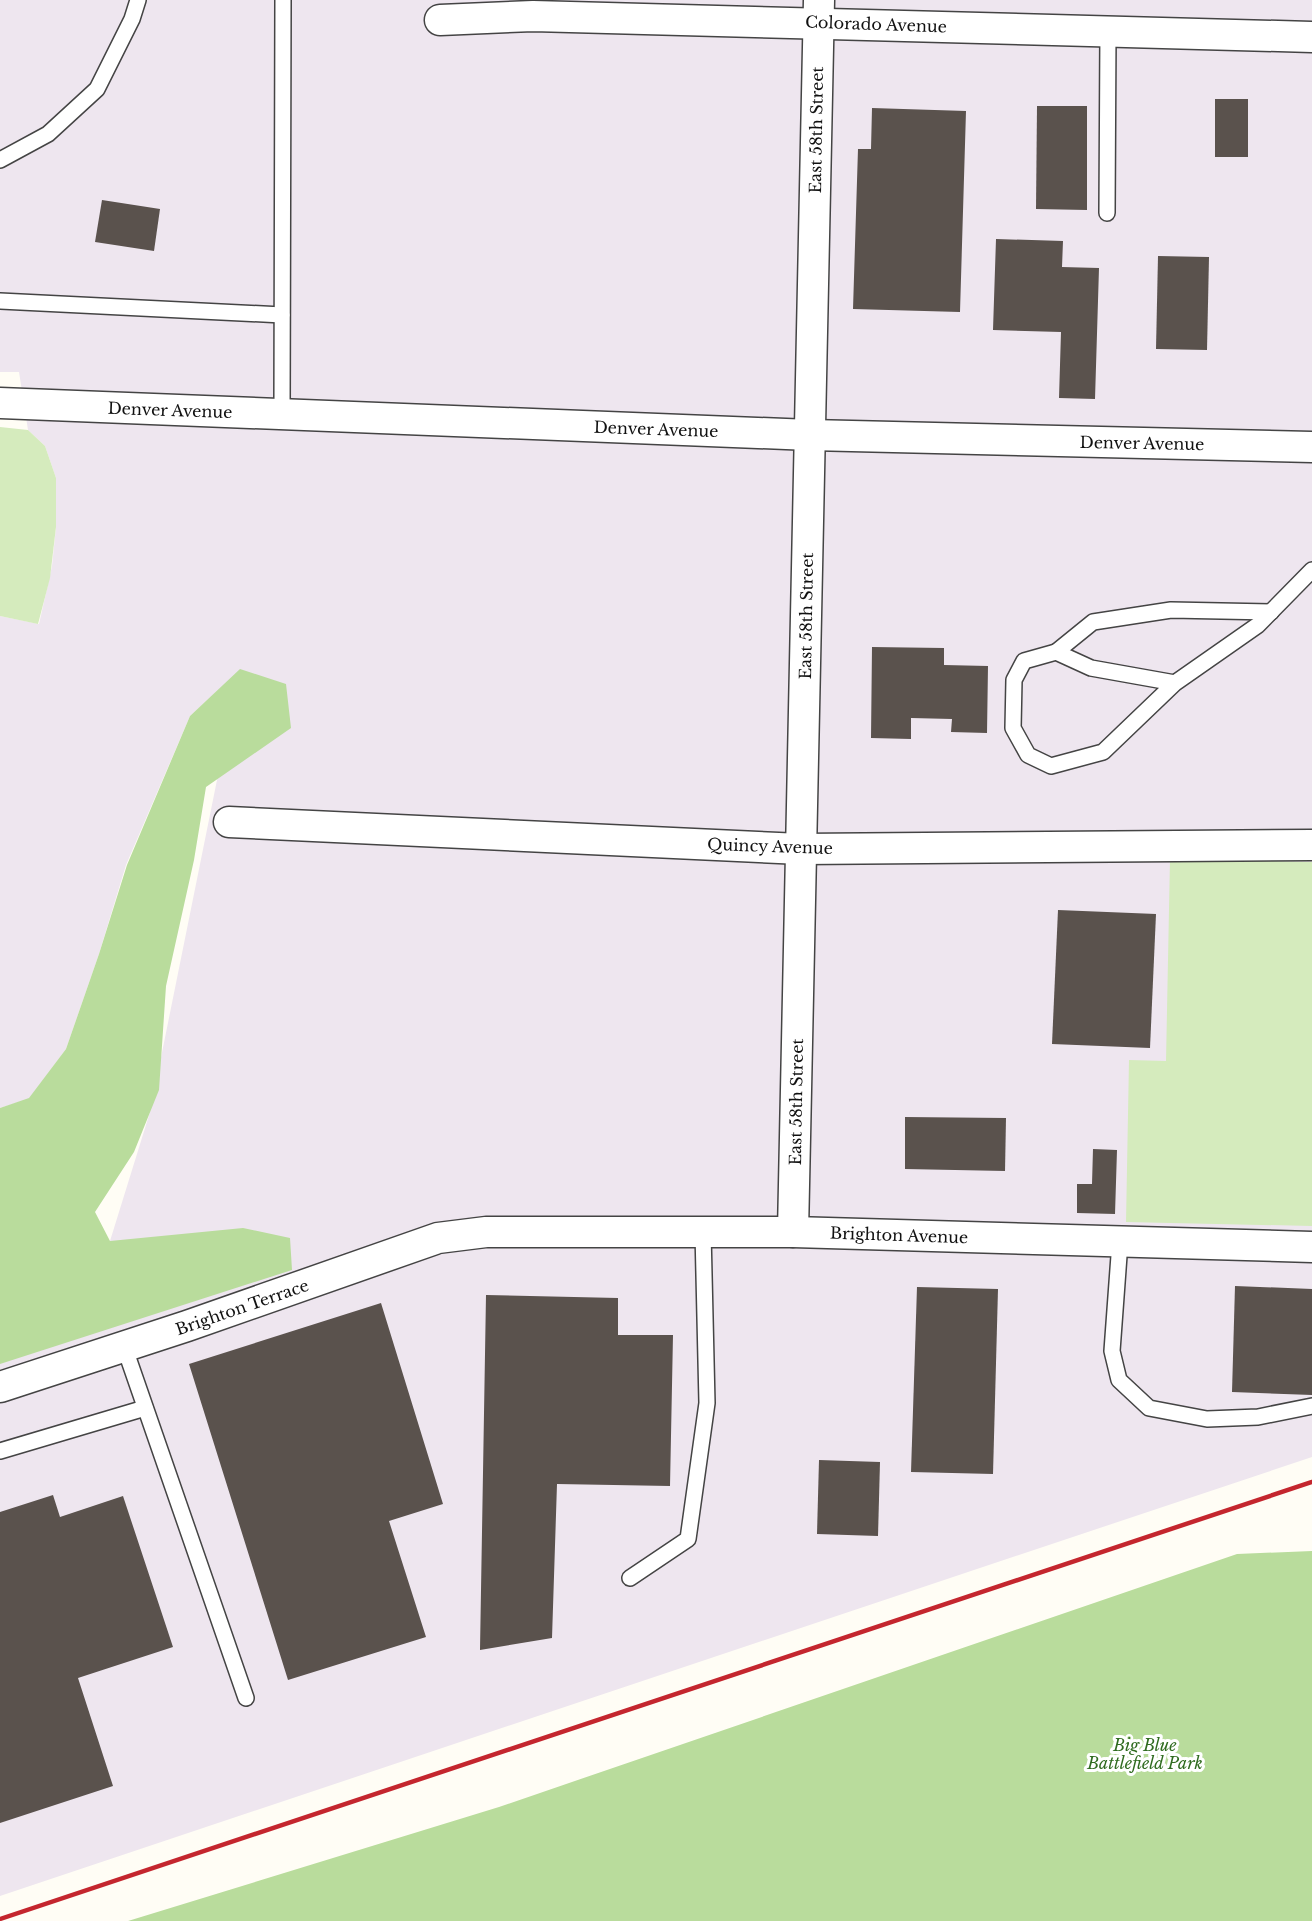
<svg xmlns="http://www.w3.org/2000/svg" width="1312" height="1921" viewBox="0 0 1312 1921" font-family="'Libre Baskerville',serif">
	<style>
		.industrial { fill: #eee6ef }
		.green { fill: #d5ebbd }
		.forest { fill: #b9dc9c }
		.building { fill: #5a524d }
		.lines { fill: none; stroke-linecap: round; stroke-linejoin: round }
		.lane-casing { stroke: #444; stroke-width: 18 }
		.street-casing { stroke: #444; stroke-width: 33 }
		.lane { stroke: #fff; stroke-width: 15 }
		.street { stroke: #fff; stroke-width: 30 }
		.rail { stroke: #c4262e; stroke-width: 4.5 }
		.labels { text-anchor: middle; stroke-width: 6; stroke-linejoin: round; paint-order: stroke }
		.street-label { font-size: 16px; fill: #111; stroke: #fff }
		.park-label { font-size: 16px; font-style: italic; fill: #2f6b1f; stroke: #fff }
	</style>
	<rect width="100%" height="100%" fill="#fffdf5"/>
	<polygon class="industrial" points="0,0 1312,0 1312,1457 0,1896 0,1345 110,1241 150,1112 239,671 190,716 126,865 99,954 66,1049 29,1099 0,1108 0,616 39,624 52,566 56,527 56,478 45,446 28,430 19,372 0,372"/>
	<g class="green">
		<polygon points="0,427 28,430 45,446 56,478 56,527 50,578 38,624 0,616"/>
		<polygon points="1170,859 1312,862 1312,1226 1126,1222 1129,1060 1166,1061"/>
	</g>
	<g class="forest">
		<polygon points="240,669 286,684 291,728 206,787 194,860 166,986 159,1090 134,1152 95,1212 110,1241 243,1228 290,1238 292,1270 0,1364 0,1108 29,1098 66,1049 99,954 127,865 190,716"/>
		<polygon points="1312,1551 1312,1921 128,1921 499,1807 1237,1554"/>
	</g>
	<g class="building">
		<rect x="1215" y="99" width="33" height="58"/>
		<polygon points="1037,106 1087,106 1087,210 1036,209"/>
		<polygon points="872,108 966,111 960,312 853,309 858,149 871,149"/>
		<polygon points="102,200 160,209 154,251 95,242"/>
		<polygon points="996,239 1063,241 1062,267 1099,268 1095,399 1059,398 1061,332 993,330"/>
		<polygon points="1158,256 1209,257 1207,350 1156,349"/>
		<polygon points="872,647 944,648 944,665 988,666 987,733 951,732 952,719 911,718 911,739 871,738"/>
		<polygon points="1058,910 1156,914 1150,1048 1052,1044"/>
		<polygon points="905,1117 1006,1118 1005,1171 905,1169"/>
		<polygon points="1093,1149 1117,1150 1115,1214 1077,1213 1077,1184 1092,1184"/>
		<polygon points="1235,1286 1312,1289 1312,1395 1232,1392"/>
		<polygon points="917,1287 998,1289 993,1474 911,1472"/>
		<polygon points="486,1295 618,1298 618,1335 673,1335 670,1486 557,1484 552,1638 480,1650"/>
		<polygon points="381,1303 443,1504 389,1521 426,1637 288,1680 189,1364"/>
		<polygon points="819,1460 880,1462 878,1536 817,1534"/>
		<polygon points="53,1495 60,1517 123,1496 173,1647 78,1678 113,1786 0,1823 0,1512"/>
	</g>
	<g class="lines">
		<g class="lane-casing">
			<g id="lane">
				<polyline points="0,160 48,134 97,89 132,19 138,0"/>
				<polyline points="1107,213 1108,31"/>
				<polyline points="0,301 282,315"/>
				<polyline points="282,414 283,0"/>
				<polyline points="1056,652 1093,622 1171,610 1271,612"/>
				<polyline points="1175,683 1091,668 1056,652 1024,661 1014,680 1013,728 1028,755 1051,766 1103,752 1175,683 1258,625 1312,570"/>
				<polyline points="1120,1242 1112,1351 1119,1380 1149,1408 1207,1419 1258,1417 1312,1406"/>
				<polyline points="124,1346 246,1698"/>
				<polyline points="0,1451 145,1408"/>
				<polyline points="630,1578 688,1539 707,1403 703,1232"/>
			</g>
		</g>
		<g class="street-casing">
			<g id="street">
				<polyline points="440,20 533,16 1312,37"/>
				<polyline points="0,403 810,435 1312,447"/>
				<polyline points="229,822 801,849 1312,845"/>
				<polyline points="793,1232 819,0"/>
				<polyline points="0,1387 187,1326 438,1238 486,1232 793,1232 1312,1247"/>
			</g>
		</g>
		<use href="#lane" class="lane"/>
		<use href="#street" class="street"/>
		<polyline class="rail" points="0,1919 1312,1482"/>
	</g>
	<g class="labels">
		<g class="street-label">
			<text transform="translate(876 24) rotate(2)" y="6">Colorado Avenue</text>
			<text transform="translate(816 130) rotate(-89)" y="6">East 58th Street</text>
			<text transform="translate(170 410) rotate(2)" y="6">Denver Avenue</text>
			<text transform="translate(656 429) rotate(2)" y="6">Denver Avenue</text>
			<text transform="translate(1142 443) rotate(1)" y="6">Denver Avenue</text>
			<text transform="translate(806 616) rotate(-89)" y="6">East 58th Street</text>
			<text transform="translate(770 846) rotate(2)" y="6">Quincy Avenue</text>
			<text transform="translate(796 1102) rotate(-89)" y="6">East 58th Street</text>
			<text transform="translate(899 1235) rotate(2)" y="6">Brighton Avenue</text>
			<text transform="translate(242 1307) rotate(-19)" y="6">Brighton Terrace</text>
		</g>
		<g class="park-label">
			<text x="1145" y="1751">Big Blue<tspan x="1145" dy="18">Battlefield Park</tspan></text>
		</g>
	</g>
</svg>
